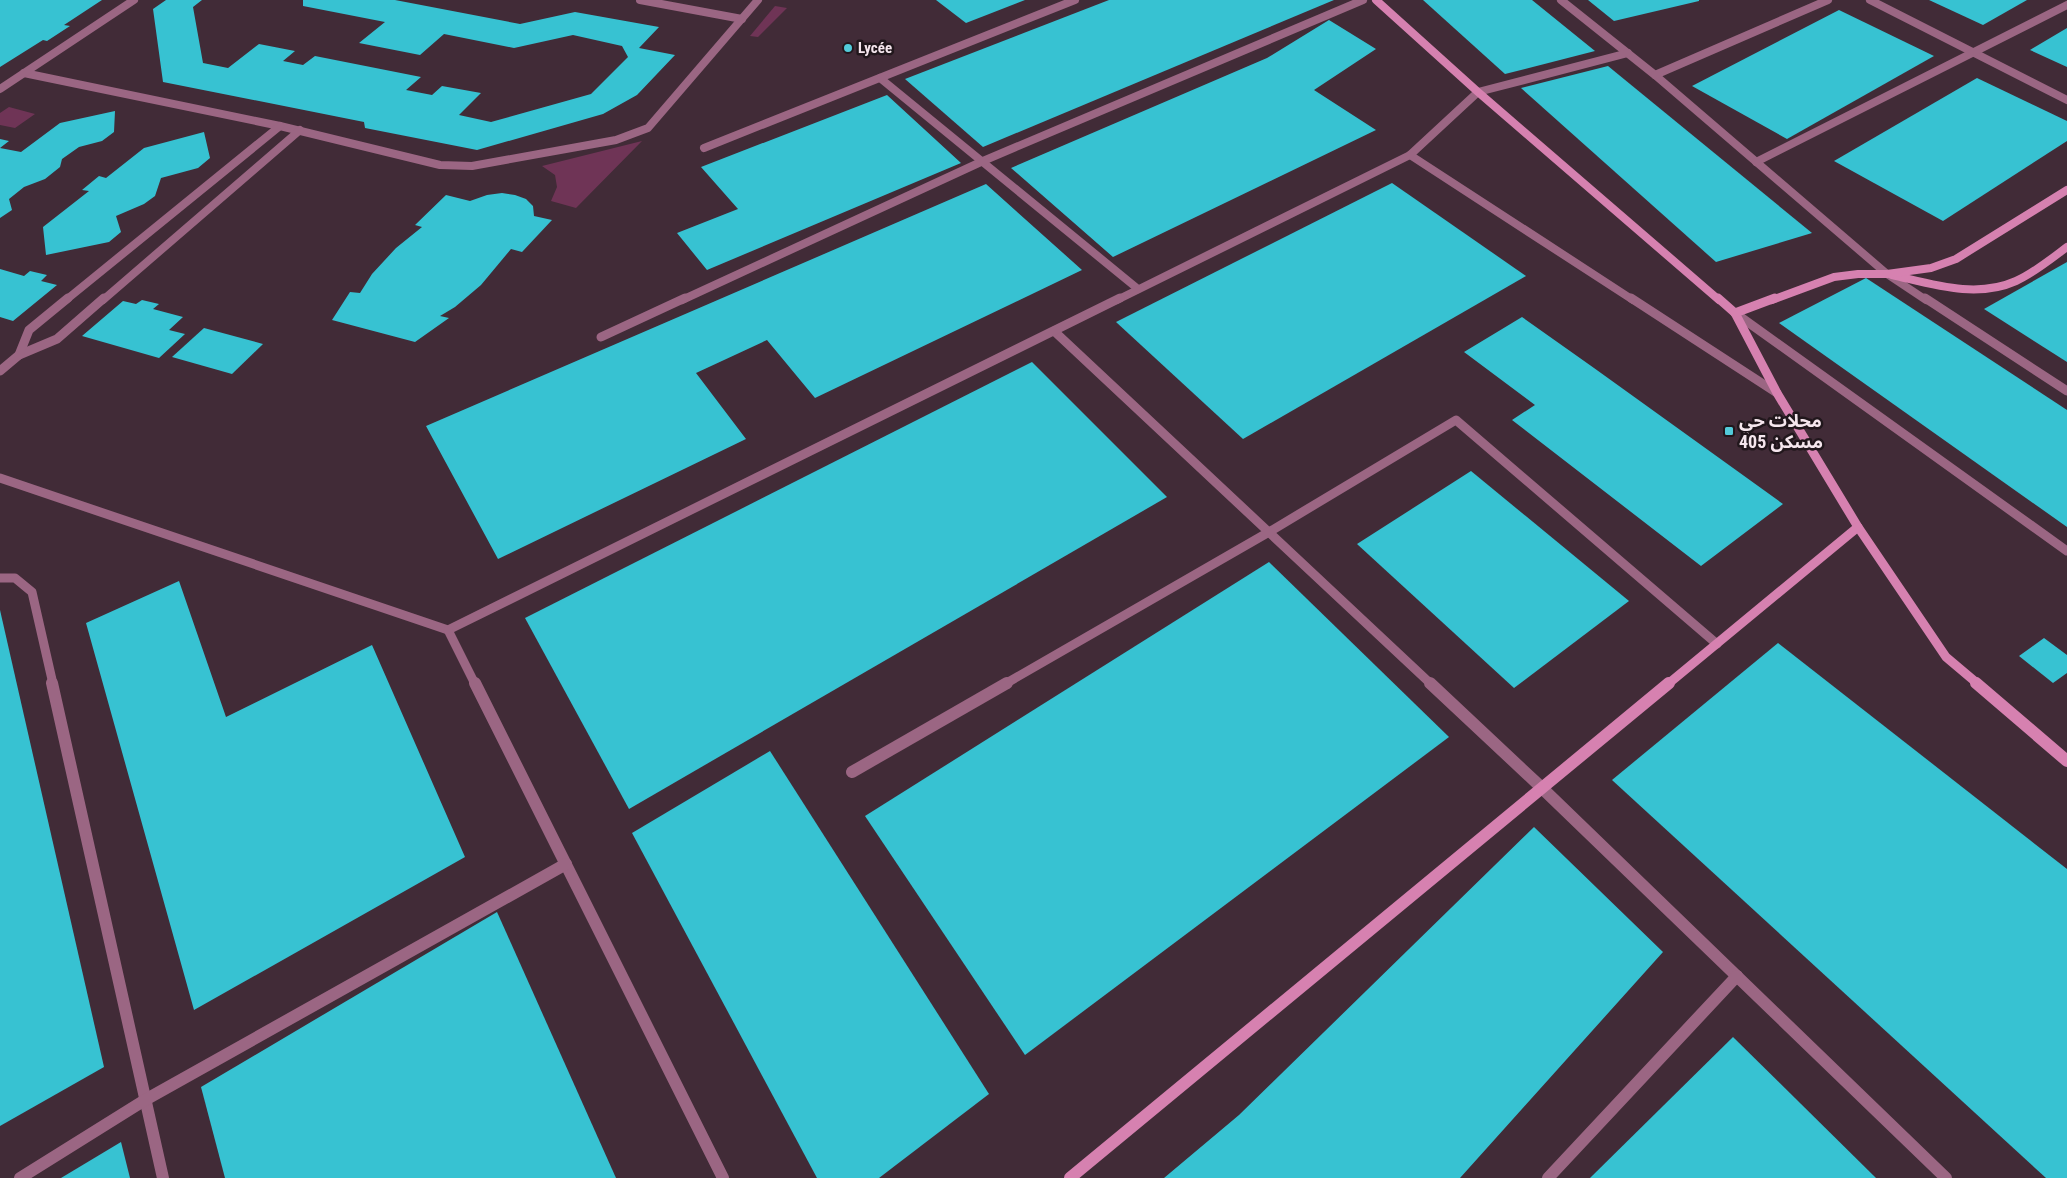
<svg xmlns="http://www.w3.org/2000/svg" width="2067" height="1178" viewBox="0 0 2067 1178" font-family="'Roboto Condensed','Noto Sans Arabic',sans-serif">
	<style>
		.green { fill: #6f3456 }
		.building { fill: #37c2d2 }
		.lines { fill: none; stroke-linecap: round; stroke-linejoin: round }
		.lane-far1 { stroke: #9b6683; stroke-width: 8 }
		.lane { stroke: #9b6683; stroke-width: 9 }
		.street-far2 { stroke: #9b6683; stroke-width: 8 }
		.street-far1 { stroke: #9b6683; stroke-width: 9 }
		.street { stroke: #9b6683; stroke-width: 12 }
		.secondary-far2 { stroke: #d681b0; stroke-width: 8 }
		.secondary-far1 { stroke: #d681b0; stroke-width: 9 }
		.secondary { stroke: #d681b0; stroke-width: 12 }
		.poi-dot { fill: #52cbda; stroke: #21171c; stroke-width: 2 }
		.labels { text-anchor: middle; stroke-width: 5; stroke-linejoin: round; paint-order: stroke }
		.far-poi-label { font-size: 15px; font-weight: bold; fill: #f5e6ed; stroke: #21171c; text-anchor: start }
		.poi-label { font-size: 18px; font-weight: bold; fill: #f5e6ed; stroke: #21171c; text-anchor: start }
	</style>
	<rect width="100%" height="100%" fill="#412b37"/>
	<g class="green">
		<polygon points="775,6 787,8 758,37 750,36"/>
		<polygon points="9,107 35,114 15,128 0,125 0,113"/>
		<polygon points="642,141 576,208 551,201 557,187 555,175 542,166"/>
	</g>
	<g class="building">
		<polygon points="0,0 102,0 64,25 70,26 47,41 43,40 0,67"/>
		<polygon points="166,0 202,0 193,7 203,63 228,68 259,44 295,51 283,61 303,65 315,56 421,77 406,90 432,95 442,86 481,93 459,115 491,122 591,94 628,57 622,46 573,35 514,48 444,34 420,55 359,43 385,22 303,6 303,0 395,0 520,24 575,12 659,27 639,48 675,55 637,95 603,114 477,150 365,128 364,122 163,82 153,9"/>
		<polygon points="936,0 1025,0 966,23"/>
		<polygon points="1109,0 1334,0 983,147 905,79"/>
		<polygon points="1423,0 1532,0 1595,51 1505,74"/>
		<polygon points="1588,0 1699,0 1699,1 1614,21"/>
		<polygon points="1929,0 2027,0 1983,25"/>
		<polygon points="1839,10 1934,56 1787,139 1692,86"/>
		<polygon points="1329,20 1376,49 1314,90 1376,130 1113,257 1011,168 1267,58"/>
		<polygon points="2067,28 2067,67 2030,50"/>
		<polygon points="1608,66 1812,233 1716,262 1521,88"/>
		<polygon points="1977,78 2067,121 2067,141 1943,221 1834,161"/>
		<polygon points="887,95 961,163 707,270 677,233 738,209 701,167"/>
		<polygon points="115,111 114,132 102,141 79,147 62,159 60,167 45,179 24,187 9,199 12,210 0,218 0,139 9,141 0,148 21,152 60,123"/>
		<polygon points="204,132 210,158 198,168 161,178 155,196 144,204 116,216 121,232 109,242 46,255 43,227 89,191 82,190 99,176 106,178 144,148"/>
		<polygon points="1392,183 1526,276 1243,439 1116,322"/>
		<polygon points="986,184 1082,270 815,398 767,340 696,373 746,439 498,559 426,426"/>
		<polygon points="502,193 515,195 526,199 533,206 534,216 552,220 522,252 511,249 481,285 455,307 440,316 449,318 415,342 332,320 350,292 360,293 372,274 396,248 422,227 415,225 446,195 470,201 487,195"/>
		<polygon points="2067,262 2067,362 1984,309"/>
		<polygon points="0,269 24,276 30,271 47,275 41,281 57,285 13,321 0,317"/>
		<polygon points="1866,278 2067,410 2067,527 1779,323"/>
		<polygon points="142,300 159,304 153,309 183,317 169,330 185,334 159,358 82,336 123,301 136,304"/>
		<polygon points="1522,317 1594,368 1783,504 1701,566 1512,420 1535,405 1464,352"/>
		<polygon points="204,328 263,344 232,374 172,357"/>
		<polygon points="1032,362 1167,497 629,809 525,618"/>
		<polygon points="1471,471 1629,601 1514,688 1357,544"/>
		<polygon points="1269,562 1449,737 1025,1055 865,816"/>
		<polygon points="179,581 226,717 372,645 465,857 194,1010 86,623"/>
		<polygon points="0,610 104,1067 0,1126"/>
		<polygon points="2044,638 2067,655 2067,673 2053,683 2019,656"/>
		<polygon points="1778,643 2067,869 2067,1178 2046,1178 1612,780"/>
		<polygon points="770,751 989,1094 879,1178 817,1178 632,833"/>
		<polygon points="1534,827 1663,952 1460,1178 1164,1178 1239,1115"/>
		<polygon points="497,912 616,1178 225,1178 201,1087"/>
		<polygon points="1733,1037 1876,1178 1590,1178"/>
		<polygon points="121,1142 130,1178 61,1178"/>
	</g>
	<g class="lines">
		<g class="lane-far1">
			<polyline points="640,0 742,19"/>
			<polyline points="24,73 280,126 440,165 472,166 616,140 648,128 758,0"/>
			<polyline points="0,89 134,0"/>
			<polyline points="103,300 300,130"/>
		</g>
		<polyline class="lane" points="19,355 57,339 104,298"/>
		<g class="street-far2">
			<polyline points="1561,0 1655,75 1887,274 1926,300"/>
			<polyline points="1870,0 2067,100"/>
			<polyline points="1655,75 1828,0"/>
			<polyline points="880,78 1138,289"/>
			<polyline points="704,148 1075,0"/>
			<polyline points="1410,155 1633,300"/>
			<polyline points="1756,162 2067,5"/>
			<polyline points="66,300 280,126"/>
			<polyline points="682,300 983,161 1363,0"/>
			<polyline points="1117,300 1410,155 1478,92 1628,53"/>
		</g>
		<g class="street-far1">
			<polyline points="1631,298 1777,393"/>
			<polyline points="1925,298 2067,391"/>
			<polyline points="1735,313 2067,551"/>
			<polyline points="1054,331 1431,684"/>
			<polyline points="601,337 685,298"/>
			<polyline points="0,371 19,355 29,330 68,298"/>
			<polyline points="0,478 448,630 1120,298"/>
			<polyline points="0,578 15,578 32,592 53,684"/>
			<polyline points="448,630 475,684"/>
			<polyline points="1005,684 1269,532 1456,420 1717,644"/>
		</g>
		<g class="street">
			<polyline points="52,683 163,1178"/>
			<polyline points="475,683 723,1178"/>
			<polyline points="1430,683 1542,788 1946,1178"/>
			<polyline points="852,772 1007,683"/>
			<polyline points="20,1178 145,1100 566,864"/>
			<polyline points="1548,1178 1737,976"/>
		</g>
		<g class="secondary-far2">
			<polyline points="1376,0 1478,92 1719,300"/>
			<path d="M1892,275C1932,284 1976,299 2016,281C2034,273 2051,259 2067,247"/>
			<polyline points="1772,300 1834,277 1858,274 1887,274 1931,268 1956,259 2067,190"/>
		</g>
		<g class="secondary-far1">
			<polyline points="1718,298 1735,313 1777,393 1858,527 1946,657 1978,684"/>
			<polyline points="1735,313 1775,298"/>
			<polyline points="1668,684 1858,527"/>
		</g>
		<g class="secondary">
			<polyline points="1976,683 2067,761"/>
			<polyline points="1070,1178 1669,683"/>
		</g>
	</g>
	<g class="poi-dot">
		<circle cx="848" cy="48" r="5"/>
		<rect x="1724" y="426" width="10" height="10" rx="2.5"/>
	</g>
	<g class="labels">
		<g class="far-poi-label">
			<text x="858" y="53">Lycée</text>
		</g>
		<g class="poi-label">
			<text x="1739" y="427">محلات حي<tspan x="1739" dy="21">405 مسكن</tspan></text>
		</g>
	</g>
</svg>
